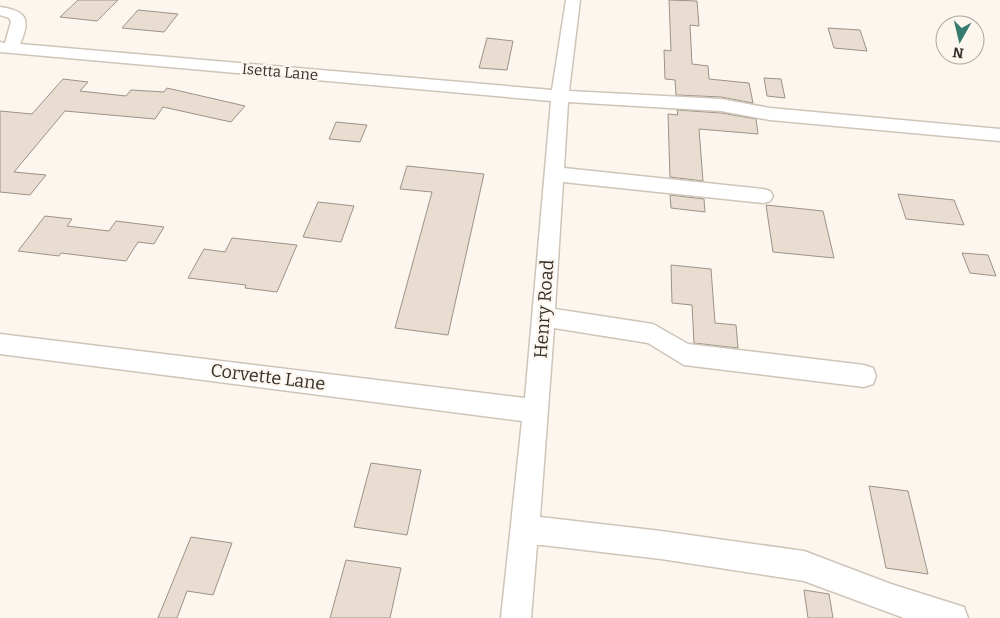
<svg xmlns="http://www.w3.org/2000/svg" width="1000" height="618" viewBox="0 0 1000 618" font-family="Bitter,serif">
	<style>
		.building { fill: #e9ddd1; stroke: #9d9287 }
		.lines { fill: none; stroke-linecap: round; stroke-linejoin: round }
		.minor-casing { stroke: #cfc4b8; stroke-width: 3 }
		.minor { fill: #fff; fill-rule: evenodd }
		.labels { text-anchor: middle; stroke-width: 4.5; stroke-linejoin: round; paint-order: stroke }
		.far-street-label { font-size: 15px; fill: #34302b; stroke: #fdf6ef }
		.street-label { font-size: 18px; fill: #34302b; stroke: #fdf6ef }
	</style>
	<rect width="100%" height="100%" fill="#fdf6ef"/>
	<g class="building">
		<polygon points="78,0 118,0 97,21 60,17"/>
		<polygon points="669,0 697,1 699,26 690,25 692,64 708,66 709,79 749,83 753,103 721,97 676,95 675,80 665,79 664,50 671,51"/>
		<polygon points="138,10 178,14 164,32 122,28"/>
		<polygon points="828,28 860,30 867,51 834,48"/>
		<polygon points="487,38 513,41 507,70 479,68"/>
		<polygon points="764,78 781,79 785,98 767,96"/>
		<polygon points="63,79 88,82 80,91 126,96 131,90 164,92 167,88 245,106 231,122 163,107 155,119 65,111 14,172 46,175 30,195 0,192 0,111 32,114"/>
		<polygon points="677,110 721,113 756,119 758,134 699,129 703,181 670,177 668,114 678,115"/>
		<polygon points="336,122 367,125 360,142 329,139"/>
		<polygon points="407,166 484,174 448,335 395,328 432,192 400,189"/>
		<polygon points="898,194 954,200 964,225 906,219"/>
		<polygon points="670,195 704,199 705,212 671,208"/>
		<polygon points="318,202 354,206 341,242 303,237"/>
		<polygon points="766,205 823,211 834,258 773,252"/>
		<polygon points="45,216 72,219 67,226 109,231 116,221 164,227 154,244 138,242 126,261 61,253 59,256 18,251"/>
		<polygon points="232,238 297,245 277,292 245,288 246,285 188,278 204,249 225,252"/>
		<polygon points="962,253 988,255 996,276 970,273"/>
		<polygon points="671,265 711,269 715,323 736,325 738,348 694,343 692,305 672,303"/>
		<polygon points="371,463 421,470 407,535 354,527"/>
		<polygon points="869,486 908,491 928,574 886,568"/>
		<polygon points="191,537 232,543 213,595 187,591 177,618 158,618"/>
		<polygon points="346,560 401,568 390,618 330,618"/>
		<polygon points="804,590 829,594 833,618 808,618"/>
	</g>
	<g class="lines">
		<g class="minor-casing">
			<path id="minor" d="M566,0H580L569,91L721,99L770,108L1000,129V141L770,120L721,111L568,102L564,168L763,189L770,191L773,196L770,201L763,203L563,182L555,309L653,324L688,344L864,365L873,368L876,376L873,384L864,387L684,365L648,343L554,328L540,517L661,531L804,551L891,584L964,607L968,618H904L804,581L661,559L542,545H537L531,618H501L522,421L0,354V334L525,398L551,101L0,52V42L5,43L11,22L9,18L0,15V7C27,11 31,19 20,44L552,90Z"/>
		</g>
		<use href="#minor" class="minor"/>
	</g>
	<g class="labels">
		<g class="far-street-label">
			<text transform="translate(280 72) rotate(5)" y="5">Isetta Lane</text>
		</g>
		<g class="street-label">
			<text transform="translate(544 309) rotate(-86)" y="6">Henry Road</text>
			<text transform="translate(268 377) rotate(7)" y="6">Corvette Lane</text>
		</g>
	</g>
	<g transform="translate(960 40) rotate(188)"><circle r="24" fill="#fdf6ef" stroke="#ada7a1"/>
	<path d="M0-4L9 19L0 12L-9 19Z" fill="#377b6e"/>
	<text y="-8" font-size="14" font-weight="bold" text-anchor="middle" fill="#34302b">N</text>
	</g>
</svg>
